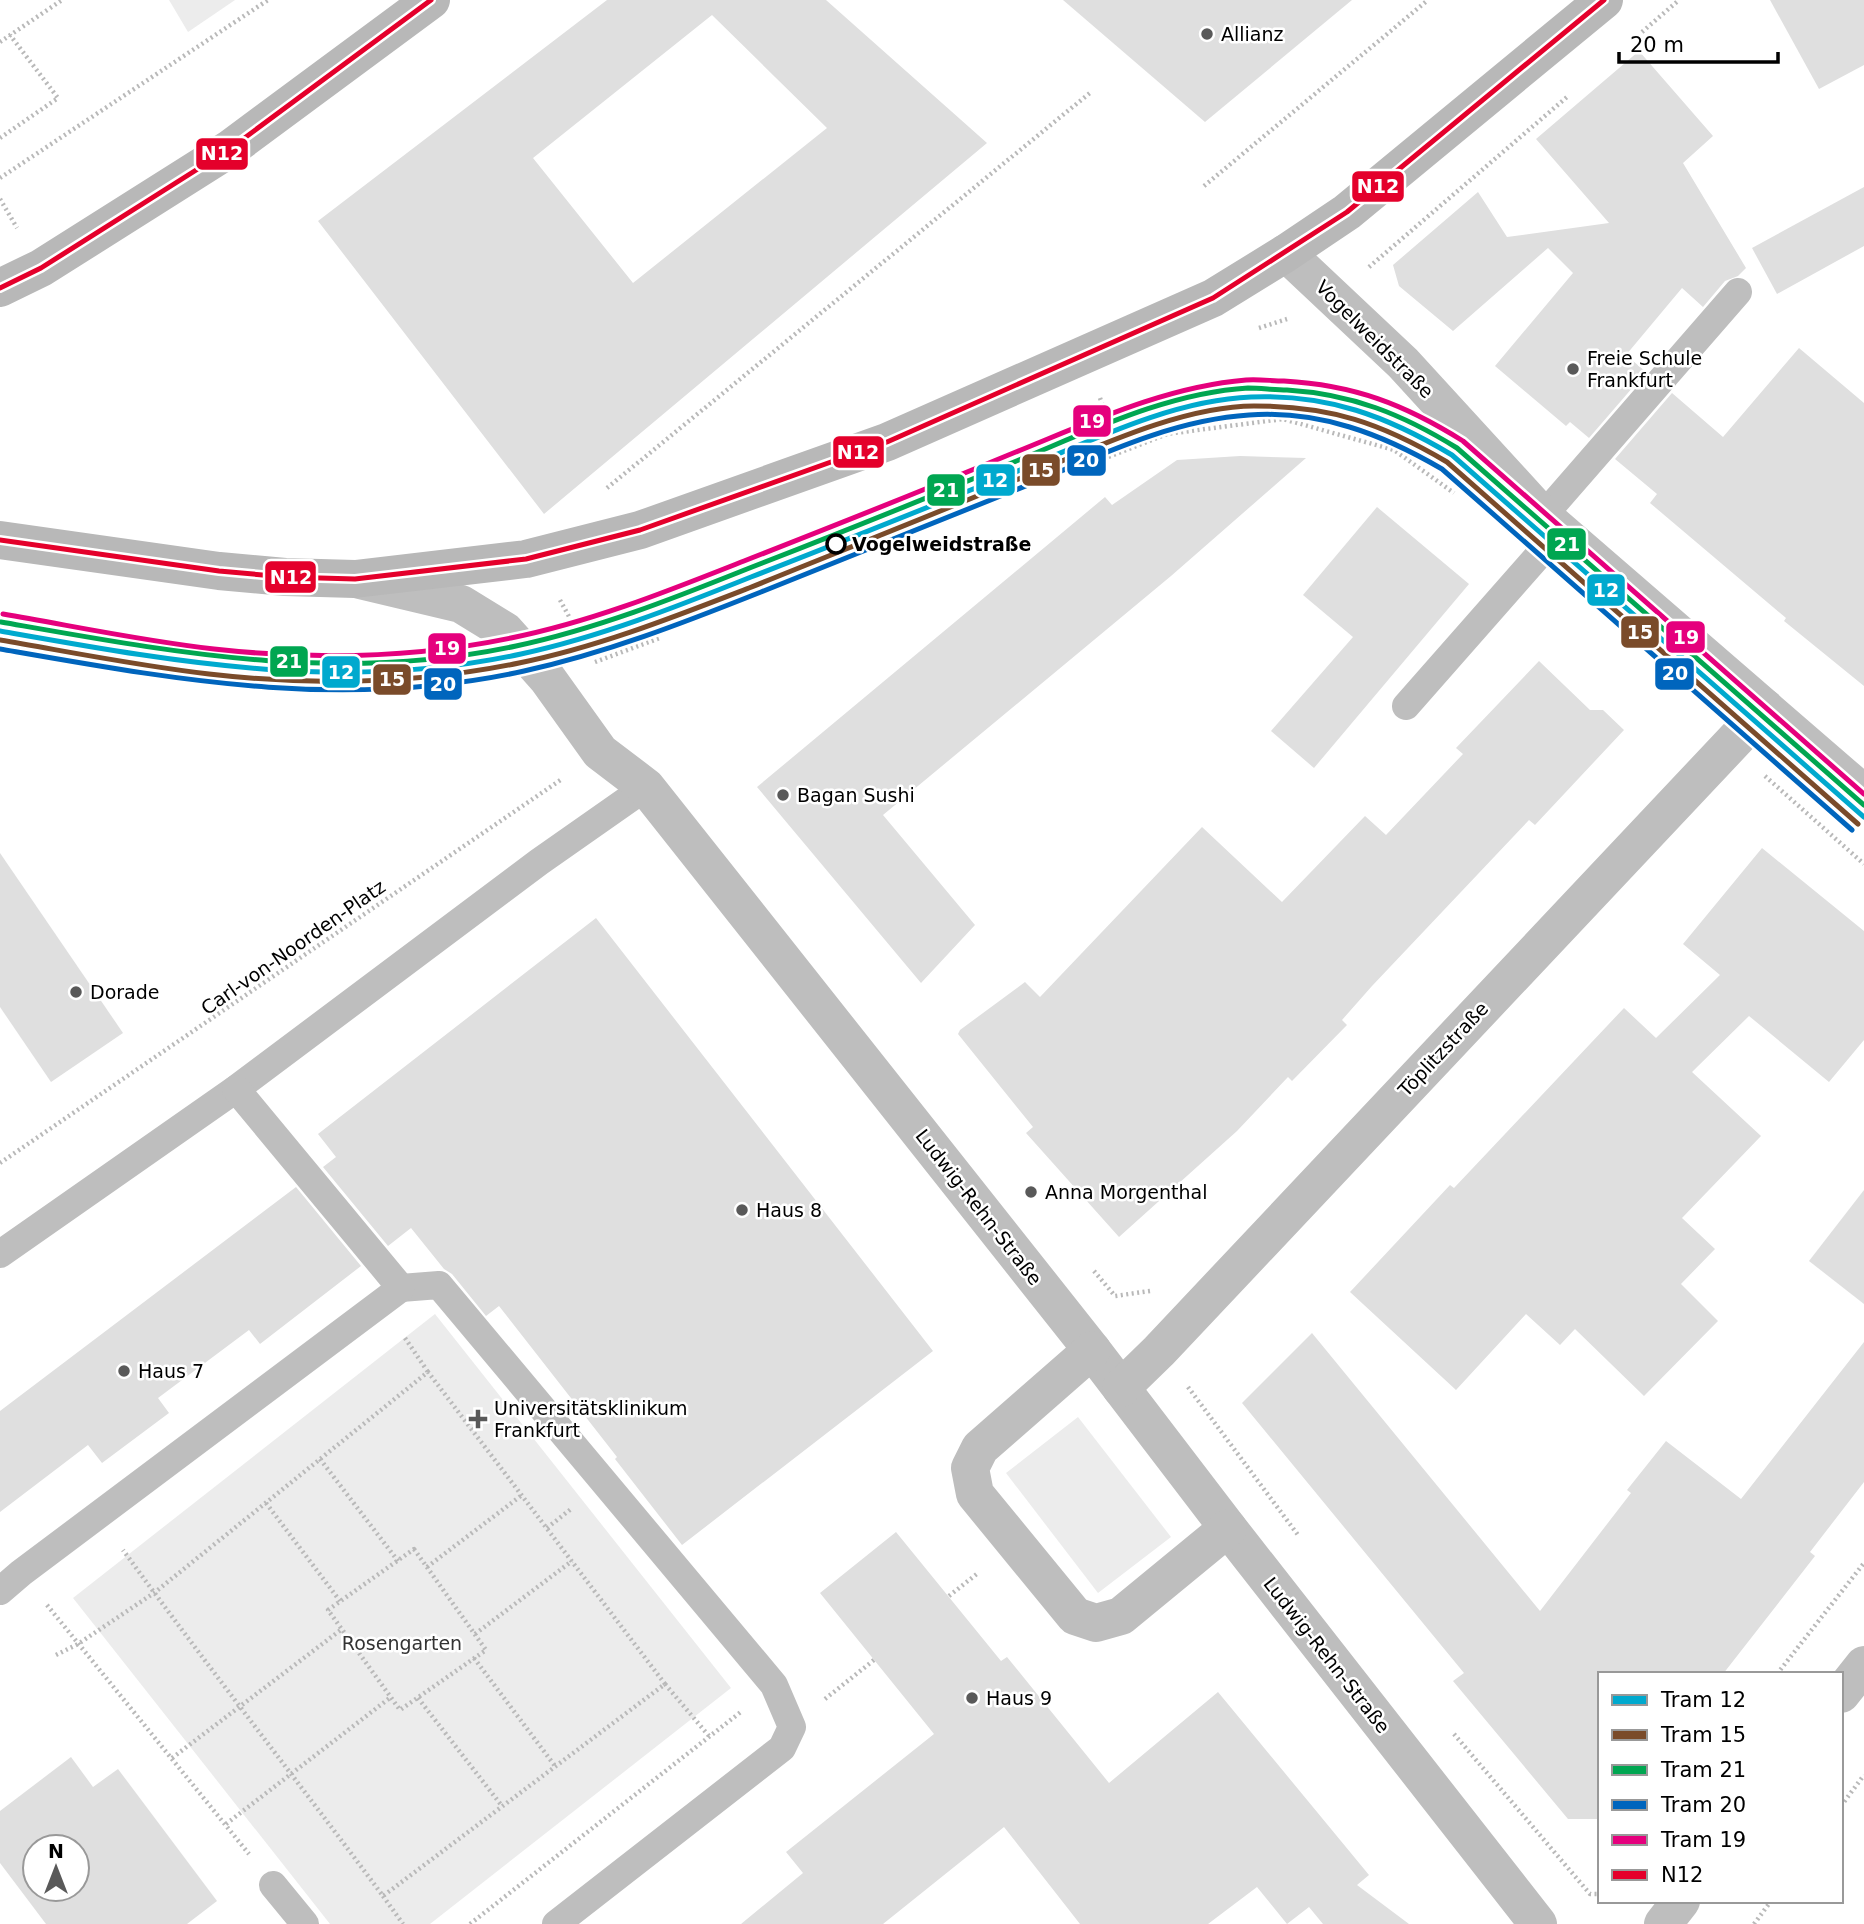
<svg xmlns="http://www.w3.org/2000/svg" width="1864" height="1924" viewBox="0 0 1864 1924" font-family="'DejaVu Sans',sans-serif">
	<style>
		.green { fill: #ececec }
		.building { fill: #dfdfdf; fill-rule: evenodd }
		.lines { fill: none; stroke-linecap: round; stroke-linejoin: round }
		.path { stroke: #b9b9b9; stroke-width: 4.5; stroke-dasharray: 2 3.5; stroke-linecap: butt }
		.lane { stroke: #bebebe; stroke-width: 28 }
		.street { stroke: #bebebe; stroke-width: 38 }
		.secondary { stroke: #b8b8b8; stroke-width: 38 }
		.bus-1-casing { stroke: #fff; stroke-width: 10 }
		.bus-1 { stroke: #e4002b; stroke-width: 5 }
		.tram-1-casing { stroke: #fff; stroke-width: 10 }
		.tram-2-casing { stroke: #fff; stroke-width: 10 }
		.tram-3-casing { stroke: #fff; stroke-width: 10 }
		.tram-4-casing { stroke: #fff; stroke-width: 10 }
		.tram-5-casing { stroke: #fff; stroke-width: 10 }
		.tram-1 { stroke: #00a9ce; stroke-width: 5 }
		.tram-2 { stroke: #7a4b2a; stroke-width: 5 }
		.tram-3 { stroke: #00a651; stroke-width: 5 }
		.tram-4 { stroke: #0065bd; stroke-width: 5 }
		.tram-5 { stroke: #e5007d; stroke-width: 5 }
		.poi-dot { fill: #595959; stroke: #fff; stroke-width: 2.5 }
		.stop-dot { fill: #fff; stroke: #000; stroke-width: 3.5 }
		.labels { text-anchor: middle; stroke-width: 5; stroke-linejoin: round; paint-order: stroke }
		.poi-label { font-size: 19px; fill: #000; stroke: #fff; text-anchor: start }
		.street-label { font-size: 19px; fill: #000; stroke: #fff }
		.stop-label { font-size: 19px; font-weight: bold; fill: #000; stroke: #fff; text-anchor: start }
		.park-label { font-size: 19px; fill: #333; stroke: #fff }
		.line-badge { stroke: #fff; stroke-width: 2.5 }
		.badge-label { font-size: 19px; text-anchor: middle; font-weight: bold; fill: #fff }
	</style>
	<rect width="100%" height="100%" fill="#fff"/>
	<g class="green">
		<polygon points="169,0 235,0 188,32"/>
		<polygon points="435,1314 731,1688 430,1924 330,1924 73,1598"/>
		<polygon points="1078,1417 1171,1537 1098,1593 1006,1473"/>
	</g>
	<g class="building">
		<path d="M607,0H826L987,143L544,514L318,221ZM712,15L827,128L633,283L533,158Z"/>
		<polygon points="1063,0 1352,0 1205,122"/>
		<polygon points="1770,0 1864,0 1864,65 1819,89"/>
		<polygon points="1639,51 1713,136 1683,163 1746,268 1738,276 1725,281 1703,307 1682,288 1626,355 1646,372 1589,438 1570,422 1566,426 1495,366 1573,273 1548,248 1453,331 1399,286 1393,265 1478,192 1507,237 1609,223 1536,139"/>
		<polygon points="1864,187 1864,246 1777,294 1752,248"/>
		<polygon points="1799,348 1864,403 1864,686 1784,621 1786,618 1650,503 1657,494 1615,459 1672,393 1723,437"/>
		<polygon points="1240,456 1306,458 1171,576 883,815 975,925 921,983 757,787 1105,497 1112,505 1177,460"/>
		<polygon points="1377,507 1469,584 1314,768 1271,731 1353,637 1303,595"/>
		<polygon points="1539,661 1590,710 1603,710 1624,730 1535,825 1529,820 1372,986 1342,1020 1347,1025 1292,1081 1288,1077 1237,1131 1119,1237 1026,1133 1033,1127 958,1034 960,1030 1025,982 1040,997 1202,827 1282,902 1365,816 1386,835 1463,754 1456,748"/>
		<polygon points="1762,848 1864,931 1864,1040 1829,1082 1749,1016 1692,1072 1761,1136 1682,1218 1715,1249 1681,1284 1718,1321 1644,1396 1575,1329 1560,1345 1526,1314 1456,1390 1350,1292 1450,1185 1454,1188 1624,1008 1656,1038 1720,975 1683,944"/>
		<polygon points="0,853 123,1033 51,1082 0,1007"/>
		<polygon points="596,918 933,1351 682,1545 615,1459 617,1457 499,1306 486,1316 452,1274 444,1269 411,1228 388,1246 323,1167 336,1157 318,1134"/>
		<polygon points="296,1187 361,1266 260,1344 249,1330 158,1398 169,1413 102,1463 88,1445 0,1512 0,1411"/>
		<polygon points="1864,1190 1864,1304 1809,1261"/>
		<polygon points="1312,1333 1540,1611 1631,1493 1627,1490 1666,1441 1741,1499 1864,1342 1864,1482 1810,1552 1815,1556 1723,1674 1600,1674 1600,1819 1568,1819 1453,1681 1464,1673 1242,1403"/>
		<polygon points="896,1532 1001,1661 1007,1657 1109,1783 1218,1692 1369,1875 1357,1885 1409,1924 1323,1924 1309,1907 1287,1924 1257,1887 1208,1924 1080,1924 1004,1827 883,1924 741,1924 803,1873 786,1852 934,1734 820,1593"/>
		<path d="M71,1757L93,1787L118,1769L217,1901L187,1924H46L0,1863V1811ZM35,1847H77V1889H35Z"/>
	</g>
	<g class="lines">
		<g class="path">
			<polyline points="1642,32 1679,0"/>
			<polyline points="0,42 62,0"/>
			<polyline points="0,138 58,98 10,35"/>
			<polyline points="0,178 268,0"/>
			<polyline points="1204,186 1428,0"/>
			<polyline points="0,199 17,228"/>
			<polyline points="1369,267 1567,97"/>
			<polyline points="1259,328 1287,319"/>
			<polyline points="1100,398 1120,452"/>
			<polyline points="1083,467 1167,434 1283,419 1394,450 1454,493"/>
			<polyline points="607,488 1091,92"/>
			<polyline points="560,600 584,644"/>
			<polyline points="595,662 660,638"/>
			<polyline points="1765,776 1864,864"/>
			<polyline points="0,1163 562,779"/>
			<polyline points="1094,1271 1115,1296 1150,1291"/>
			<polyline points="405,1338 428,1372"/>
			<polyline points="1188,1387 1298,1535"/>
			<polyline points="320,1459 398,1561"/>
			<polyline points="266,1503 340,1601"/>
			<polyline points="547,1528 571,1509"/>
			<polygon points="414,1549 486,1650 400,1710 328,1610"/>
			<polyline points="427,1567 522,1495"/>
			<polyline points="949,1596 978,1573"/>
			<polyline points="47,1605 249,1854"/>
			<polyline points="475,1634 572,1561"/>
			<path d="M56,1655L78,1644L154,1593L428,1372L665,1684L383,1896C297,1780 208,1667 123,1550"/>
			<polyline points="474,1658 555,1766"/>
			<polyline points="1777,1674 1864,1563"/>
			<polyline points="665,1684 709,1736"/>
			<polyline points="418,1698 502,1806"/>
			<polyline points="825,1699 874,1660"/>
			<polyline points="1454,1734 1590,1894 1600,1894"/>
			<polyline points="172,1758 342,1629"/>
			<polyline points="1841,1806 1864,1775"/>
			<polyline points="226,1824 391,1697"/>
			<polyline points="383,1896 403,1924"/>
			<polyline points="470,1924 742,1711"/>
			<polyline points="1754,1924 1771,1901"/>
		</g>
		<g class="lane">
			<polyline points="1543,516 1738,292"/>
			<polyline points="1406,706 1560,531"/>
			<polyline points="0,1254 236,1089 539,862 646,787"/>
			<polyline points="401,1288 439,1285 774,1685 792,1727 782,1748 556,1924"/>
			<polyline points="0,1591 21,1573 401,1288 236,1089"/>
			<polyline points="273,1885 305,1924"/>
		</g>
		<g class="street">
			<polyline points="1286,253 1403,363 1543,516 1864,794"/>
			<polyline points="360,580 461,604 505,631 547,678 600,752 646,787 1092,1350 1228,1528 1538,1924"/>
			<polyline points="1092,1350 980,1448 970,1468 975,1494 1075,1616 1096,1623 1121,1616 1228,1528"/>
			<polyline points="1121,1388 1159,1351 1765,708"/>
			<polyline points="1841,1694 1864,1665"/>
			<polyline points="1663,1924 1681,1901"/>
		</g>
		<g class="secondary">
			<polyline points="0,288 41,268 231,148 431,0"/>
			<polyline points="0,540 219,571 285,577 355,579 526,559 640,530 887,442 1213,298 1286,253 1347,212 1604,0"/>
		</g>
		<g class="bus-1-casing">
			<g id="bus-1">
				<polyline points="0,288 41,268 231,148 431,0"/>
				<polyline points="0,540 219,571 285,577 355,579 526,559 640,530 887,442 1213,298 1347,212 1604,0"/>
			</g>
		</g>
		<use href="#bus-1" class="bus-1"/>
		<g class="tram-1-casing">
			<path id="tram-1" d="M0,631C176,662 342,693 521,654C600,637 676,607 751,577C839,543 926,508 1013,473C1086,443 1171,400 1251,397C1328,394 1387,416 1452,455L1864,817"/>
		</g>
		<g class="tram-2-casing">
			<path id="tram-2" d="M0,640C70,652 139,666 209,674C312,686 417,684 519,663C598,647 674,617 749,588C838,552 927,517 1016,480C1086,452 1179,406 1254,406C1331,406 1381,423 1447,462L1858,824"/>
		</g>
		<g class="tram-3-casing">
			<path id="tram-3" d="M1,622C178,653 337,684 516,646C596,629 672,599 747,569C835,535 922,500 1009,464C1086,433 1165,393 1248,388C1261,388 1274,390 1287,390C1352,394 1402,414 1457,448L1864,805"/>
		</g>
		<g class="tram-4-casing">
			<path id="tram-4" d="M0,649C178,680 343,711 524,671C606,653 683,623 761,592C845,559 929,525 1013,491C1088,461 1167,420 1249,415C1320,410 1382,434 1442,469L1852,830"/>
		</g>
		<g class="tram-5-casing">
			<path id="tram-5" d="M3,614C73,626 143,641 214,649C313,660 414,658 511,638C591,622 668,591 744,561C831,527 919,492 1006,456C1084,425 1162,387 1246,380C1259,379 1272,381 1284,381C1354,385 1404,404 1463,441L1864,794"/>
		</g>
		<use href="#tram-1" class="tram-1"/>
		<use href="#tram-2" class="tram-2"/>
		<use href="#tram-3" class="tram-3"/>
		<use href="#tram-4" class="tram-4"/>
		<use href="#tram-5" class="tram-5"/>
	</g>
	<g class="poi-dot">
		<circle cx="1207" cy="34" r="7"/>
		<circle cx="1573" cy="369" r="7"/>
		<circle cx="783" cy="795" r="7"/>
		<circle cx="76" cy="992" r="7"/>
		<circle cx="1031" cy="1192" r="7"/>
		<circle cx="742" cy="1210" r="7"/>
		<circle cx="124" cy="1371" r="7"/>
		<path d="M474.5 1408.5h7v7h7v7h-7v7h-7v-7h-7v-7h7z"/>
		<circle cx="972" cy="1698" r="7"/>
	</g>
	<circle class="stop-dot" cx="836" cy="544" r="9"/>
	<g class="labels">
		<g class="poi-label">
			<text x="1221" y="41">Allianz</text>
			<text x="1587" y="365">Freie Schule<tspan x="1587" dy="22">Frankfurt</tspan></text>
			<text x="797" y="802">Bagan Sushi</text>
			<text x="90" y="999">Dorade</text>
			<text x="1045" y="1199">Anna Morgenthal</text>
			<text x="756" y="1217">Haus 8</text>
			<text x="138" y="1378">Haus 7</text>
			<text x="494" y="1415">Universitätsklinikum<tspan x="494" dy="22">Frankfurt</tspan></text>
			<text x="986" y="1705">Haus 9</text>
		</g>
		<g class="street-label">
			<text transform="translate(1375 339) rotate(45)" y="7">Vogelweidstraße</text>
			<text transform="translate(293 947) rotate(-35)" y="7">Carl-von-Noorden-Platz</text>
			<text transform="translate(1443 1049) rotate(-47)" y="7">Töplitzstraße</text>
			<text transform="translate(979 1207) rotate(52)" y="7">Ludwig-Rehn-Straße</text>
			<text transform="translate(1327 1655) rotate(52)" y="7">Ludwig-Rehn-Straße</text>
		</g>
		<g class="stop-label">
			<text x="852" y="551">Vogelweidstraße</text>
		</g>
		<g class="park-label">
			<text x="402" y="1650">Rosengarten</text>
		</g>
	</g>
	<g class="line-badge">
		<rect x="195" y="137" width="54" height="34" rx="7" fill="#e4002b"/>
		<rect x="1351" y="170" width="54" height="33" rx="7" fill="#e4002b"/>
		<rect x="1072" y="404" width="40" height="34" rx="7" fill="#e5007d"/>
		<rect x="832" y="435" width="53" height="34" rx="7" fill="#e4002b"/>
		<rect x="1066" y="444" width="41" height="33" rx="7" fill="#0065bd"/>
		<rect x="1021" y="453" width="40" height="34" rx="7" fill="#7a4b2a"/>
		<rect x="975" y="463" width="41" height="34" rx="7" fill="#00a9ce"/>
		<rect x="926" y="473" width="40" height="34" rx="7" fill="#00a651"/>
		<rect x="1546" y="527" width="41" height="34" rx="7" fill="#00a651"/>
		<rect x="264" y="560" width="53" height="34" rx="7" fill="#e4002b"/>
		<rect x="1586" y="573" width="40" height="34" rx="7" fill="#00a9ce"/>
		<rect x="1620" y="615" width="40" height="34" rx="7" fill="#7a4b2a"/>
		<rect x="1665" y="620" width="41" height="34" rx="7" fill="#e5007d"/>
		<rect x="427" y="632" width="40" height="33" rx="7" fill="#e5007d"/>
		<rect x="269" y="645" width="40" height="33" rx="7" fill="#00a651"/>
		<rect x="321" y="655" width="40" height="34" rx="7" fill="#00a9ce"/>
		<rect x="1654" y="657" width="41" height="34" rx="7" fill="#0065bd"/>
		<rect x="372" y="663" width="40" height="33" rx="7" fill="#7a4b2a"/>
		<rect x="423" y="667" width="40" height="34" rx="7" fill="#0065bd"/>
	</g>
	<g class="badge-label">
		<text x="222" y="160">N12</text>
		<text x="1378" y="193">N12</text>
		<text x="1092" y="428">19</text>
		<text x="858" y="459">N12</text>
		<text x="1086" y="467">20</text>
		<text x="1041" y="477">15</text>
		<text x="995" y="487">12</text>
		<text x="946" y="497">21</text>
		<text x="1567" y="551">21</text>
		<text x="291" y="584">N12</text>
		<text x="1606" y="597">12</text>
		<text x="1640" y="639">15</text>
		<text x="1686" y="644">19</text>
		<text x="447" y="655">19</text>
		<text x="289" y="668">21</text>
		<text x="341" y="679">12</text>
		<text x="1675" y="680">20</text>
		<text x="392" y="686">15</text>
		<text x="443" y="691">20</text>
	</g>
	<rect x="1598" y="1672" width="245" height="231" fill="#ffffff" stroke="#999999" stroke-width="2"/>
	<rect x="1612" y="1695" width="35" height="10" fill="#00a9ce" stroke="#999999" stroke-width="2"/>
	<text x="1661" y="1707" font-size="21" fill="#000000">Tram 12</text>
	<rect x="1612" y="1730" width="35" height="10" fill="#7a4b2a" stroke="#999999" stroke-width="2"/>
	<text x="1661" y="1742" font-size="21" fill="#000000">Tram 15</text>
	<rect x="1612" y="1765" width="35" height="10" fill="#00a651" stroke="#999999" stroke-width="2"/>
	<text x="1661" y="1777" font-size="21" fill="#000000">Tram 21</text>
	<rect x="1612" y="1800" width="35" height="10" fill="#0065bd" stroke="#999999" stroke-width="2"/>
	<text x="1661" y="1812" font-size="21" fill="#000000">Tram 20</text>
	<rect x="1612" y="1835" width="35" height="10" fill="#e5007d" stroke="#999999" stroke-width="2"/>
	<text x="1661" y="1847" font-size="21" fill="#000000">Tram 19</text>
	<rect x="1612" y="1870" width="35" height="10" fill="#e4002b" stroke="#999999" stroke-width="2"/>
	<text x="1661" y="1882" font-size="21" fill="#000000">N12</text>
	<g transform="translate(56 1868)"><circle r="33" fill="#ffffff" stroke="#999999" stroke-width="2"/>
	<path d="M0-5L12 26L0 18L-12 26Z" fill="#595959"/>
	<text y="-10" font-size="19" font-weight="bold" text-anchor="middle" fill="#000000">N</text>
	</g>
	<path d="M1619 52v10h159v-10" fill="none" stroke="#000000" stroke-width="3.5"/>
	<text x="1630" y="52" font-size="21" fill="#000000" stroke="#ffffff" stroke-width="5" paint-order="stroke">20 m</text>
</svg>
